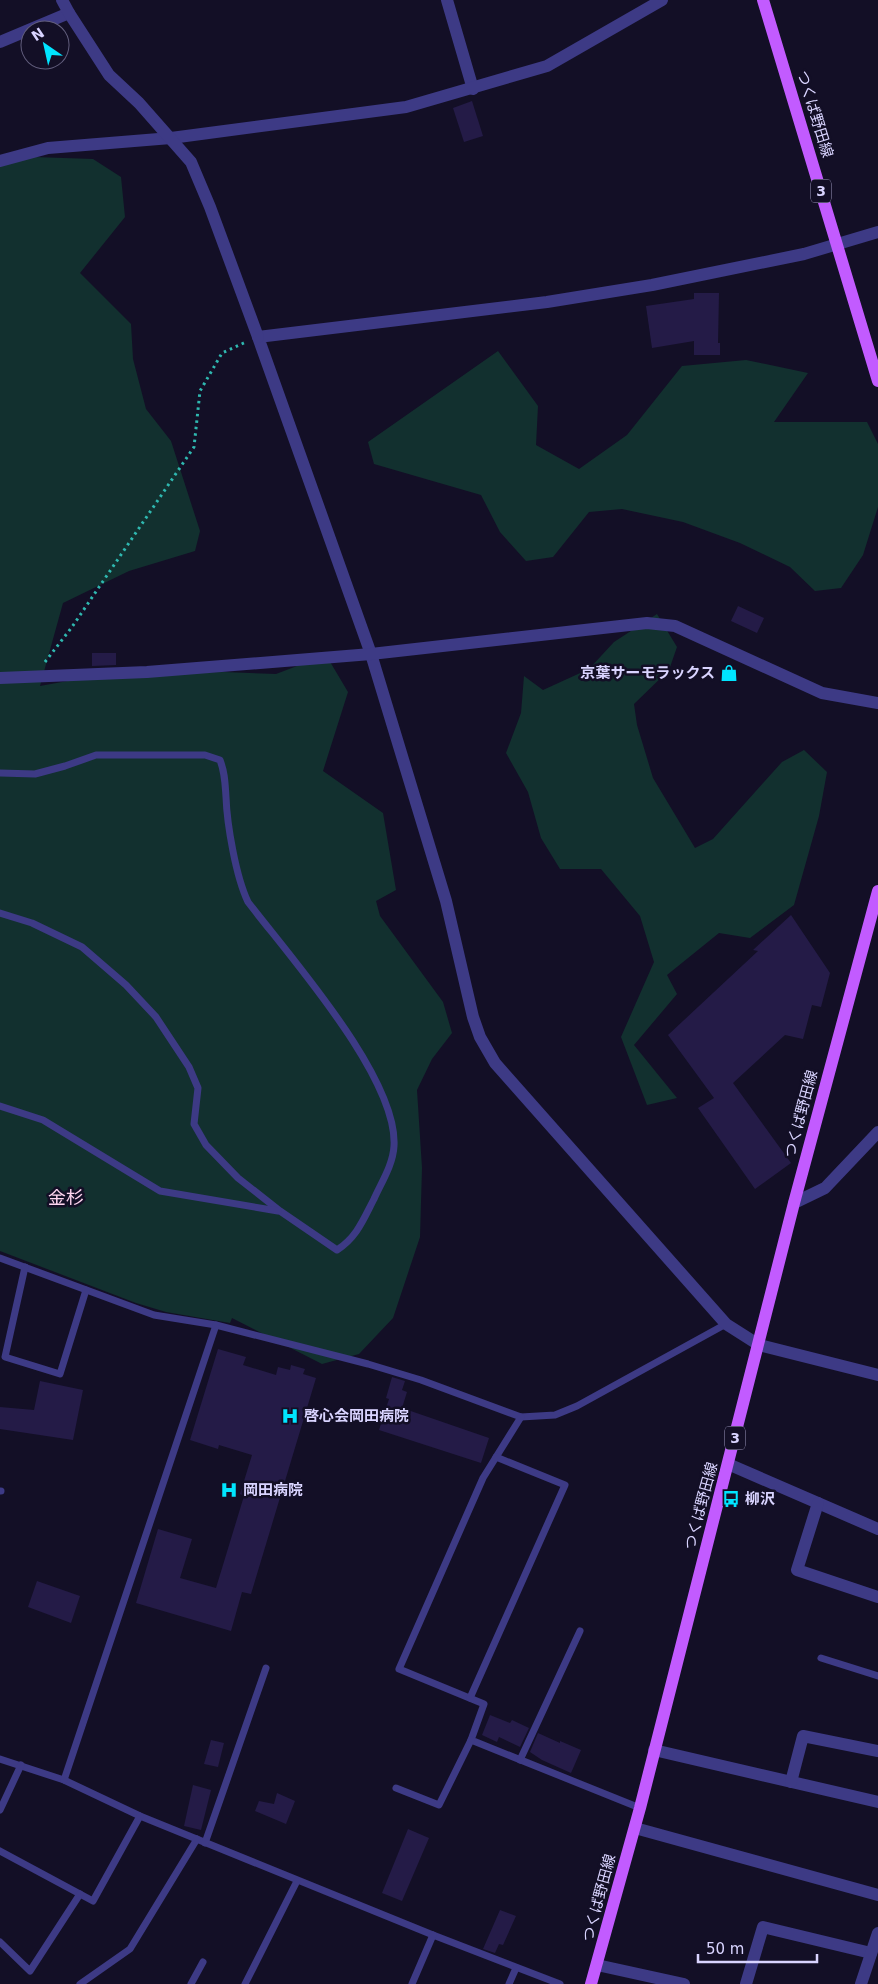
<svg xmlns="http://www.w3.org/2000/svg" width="878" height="1984" viewBox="0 0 878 1984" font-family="'DejaVu Sans','Noto Sans JP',sans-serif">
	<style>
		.green { fill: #12302f }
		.building { fill: #241b47 }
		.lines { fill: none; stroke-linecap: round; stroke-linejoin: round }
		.path { stroke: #2fb8b0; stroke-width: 3; stroke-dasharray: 2.5 4; stroke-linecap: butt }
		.service { stroke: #3d3a85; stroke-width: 7 }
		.minor { stroke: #3d3a85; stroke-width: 12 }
		.tertiary { stroke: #3d3a85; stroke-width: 12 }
		.primary { stroke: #c25bff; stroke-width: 12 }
		.labels { text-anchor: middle; stroke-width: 5; stroke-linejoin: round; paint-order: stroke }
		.shield { fill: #130f26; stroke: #9e99be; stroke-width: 1 }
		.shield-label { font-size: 14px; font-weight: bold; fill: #d9d4ff }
		.street-label { font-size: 15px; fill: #d9d4ff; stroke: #130f26 }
		.poi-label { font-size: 15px; font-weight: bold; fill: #d9d4ff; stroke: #130f26; text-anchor: start }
		.quarter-label { font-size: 18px; fill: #ffd6f0; stroke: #130f26 }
	</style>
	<rect width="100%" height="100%" fill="#130f26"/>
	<g class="green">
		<polygon points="34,157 93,159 121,177 125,217 80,273 131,324 133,359 146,409 171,441 200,531 195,551 129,571 63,603 40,686 106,674 224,672 276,674 326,655 348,692 323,771 383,813 396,890 376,901 380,916 443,1002 452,1033 432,1059 417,1090 422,1168 420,1237 393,1318 359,1354 322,1364 232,1318 230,1323 166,1312 136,1303 0,1251 0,165"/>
		<polygon points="498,351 538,406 536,445 579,469 627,435 682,366 746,360 808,373 774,422 867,422 878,444 878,507 863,555 841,588 815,591 790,567 740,543 683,522 622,509 589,512 553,557 526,561 500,532 481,495 374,464 368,442"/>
		<polygon points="657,614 677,647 669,670 634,704 637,725 653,778 695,848 713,839 782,762 804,750 827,772 819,816 794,905 750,938 719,933 667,975 677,994 634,1045 677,1098 647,1105 621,1037 654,962 640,916 601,869 560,869 541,838 528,792 506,753 521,713 524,676 543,690 589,669 614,642"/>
	</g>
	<g class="building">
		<polygon points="472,101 483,136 464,142 453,108"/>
		<polygon points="694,293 719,293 718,343 720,343 720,355 694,355 694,341 652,348 646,306 694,299"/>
		<polygon points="738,606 764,618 757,633 731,621"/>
		<polygon points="92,653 116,653 116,665 92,666"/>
		<polygon points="791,915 830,973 821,1007 812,1005 803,1039 785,1035 733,1083 791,1163 755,1189 698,1108 714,1098 668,1035 758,951 753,950"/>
		<polygon points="218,1349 246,1357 243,1365 276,1375 278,1367 290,1370 291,1365 305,1369 303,1374 316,1378 251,1594 242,1592 231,1631 136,1603 158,1529 192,1539 180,1578 216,1588 244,1496 240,1494 252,1455 219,1445 218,1449 190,1440"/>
		<polygon points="392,1377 405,1381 402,1390 407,1392 402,1408 489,1438 481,1463 379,1430 389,1399 386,1398"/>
		<polygon points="40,1381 83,1390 73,1440 0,1429 0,1407 34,1410"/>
		<polygon points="37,1581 80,1596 71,1623 28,1607"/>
		<polygon points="490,1715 510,1723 512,1720 529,1728 520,1747 499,1737 497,1742 482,1735"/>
		<polygon points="538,1733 560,1743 560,1741 581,1750 571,1773 542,1760 530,1752"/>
		<polygon points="211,1740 224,1743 218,1767 204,1764"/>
		<polygon points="193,1785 211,1790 201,1830 184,1826"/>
		<polygon points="277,1793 295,1801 286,1824 255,1811 259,1801 274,1804"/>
		<polygon points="408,1829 429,1838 402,1901 382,1893"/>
		<polygon points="500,1910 516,1916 503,1945 499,1944 495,1953 483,1949"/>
	</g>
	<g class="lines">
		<polyline class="path" points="45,662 72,627 194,447 200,391 222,353 246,342"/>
		<g class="service">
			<path d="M0,773L35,774L65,766L96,755H205L220,760C225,773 225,783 226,797C227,825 236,877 248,902C290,957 398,1078 394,1146C393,1165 381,1183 374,1199C363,1220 357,1237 337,1250L280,1211L238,1178L206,1145L194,1124L198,1088L189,1067L156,1017L126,985L82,947L32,923L0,913"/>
			<polyline points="0,1106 43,1120 160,1191 278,1211"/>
			<polyline points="0,1258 154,1315 216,1325 368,1364 421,1380 521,1417 555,1415 577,1406 726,1324"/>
			<polyline points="25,1267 5,1357 60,1374 86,1290"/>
			<polyline points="521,1417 483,1478 399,1669 484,1704 471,1740 640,1808"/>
			<polyline points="0,1491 1,1491"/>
			<polyline points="821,1658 878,1676"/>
			<polyline points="470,1698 565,1485 496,1457"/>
			<polyline points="0,1759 64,1780 140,1816 433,1935 560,1984"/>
			<polyline points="520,1760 580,1631"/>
			<polyline points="64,1780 216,1325"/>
			<polyline points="396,1788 439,1805 471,1740"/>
			<polyline points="0,1810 21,1765"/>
			<polyline points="205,1843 266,1668"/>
			<polyline points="0,1851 93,1901 140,1816"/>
			<polyline points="0,1942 30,1971 80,1894"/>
			<polyline points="80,1984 130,1949 197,1839"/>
			<polyline points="191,1984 203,1962"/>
			<polyline points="245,1984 297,1881"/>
			<polyline points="412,1984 433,1935"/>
			<polyline points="509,1984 516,1968"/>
		</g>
		<g class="minor">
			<polyline points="447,0 473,89"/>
			<polyline points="0,42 69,13"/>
			<polyline points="0,161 48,148 171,138 406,107 547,66 662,0"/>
			<polyline points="878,232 804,254 652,285 547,302 258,337 371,654 446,901 473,1017 480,1037 495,1063 726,1324 759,1345 878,1375"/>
			<polyline points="0,678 147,672 371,654 647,623 675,626 822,693 878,703"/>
			<polyline points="728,1464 878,1529"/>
			<polyline points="818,1503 797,1570 878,1597"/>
			<polyline points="654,1750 878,1802"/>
			<polyline points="791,1782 803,1736 878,1751"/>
			<polyline points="635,1828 878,1895"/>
			<polyline points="597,1965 684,1984"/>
			<polyline points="746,1984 763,1927 871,1953"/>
			<polyline points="861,1984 878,1933"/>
		</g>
		<g class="tertiary">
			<polyline points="62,0 69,13 109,75 139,103 191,162 210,207 258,337"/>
			<polyline points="794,1203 825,1188 878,1132"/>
		</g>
		<g class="primary">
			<polyline points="763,0 878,381"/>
			<polyline points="591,1984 640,1808 794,1203 878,891"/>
		</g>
	</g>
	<defs>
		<g id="shop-bare" transform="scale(1.35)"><path d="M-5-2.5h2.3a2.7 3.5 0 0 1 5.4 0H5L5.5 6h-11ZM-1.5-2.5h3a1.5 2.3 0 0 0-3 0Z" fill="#00e5ff" stroke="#130f26" stroke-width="2.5" paint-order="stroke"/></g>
		<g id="hospital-bare" transform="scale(1.35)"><path d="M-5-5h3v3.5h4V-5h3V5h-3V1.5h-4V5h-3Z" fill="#00e5ff" stroke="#130f26" stroke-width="2.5" paint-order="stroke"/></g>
		<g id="bus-bare" transform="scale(1.35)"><path d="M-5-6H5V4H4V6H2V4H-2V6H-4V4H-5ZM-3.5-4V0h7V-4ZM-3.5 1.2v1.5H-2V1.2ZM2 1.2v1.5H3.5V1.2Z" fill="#00e5ff" stroke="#130f26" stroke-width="2.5" paint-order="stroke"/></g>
	</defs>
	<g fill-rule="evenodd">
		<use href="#shop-bare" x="729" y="673"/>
		<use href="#hospital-bare" x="290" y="1416"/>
		<use href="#hospital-bare" x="229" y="1490"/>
		<use href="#bus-bare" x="731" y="1499"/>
	</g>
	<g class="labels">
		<g class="shield">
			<rect x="811" y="179.5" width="20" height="23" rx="4"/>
			<rect x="725" y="1426.5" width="20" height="23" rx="4"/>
		</g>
		<g class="shield-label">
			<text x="821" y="196">3</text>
			<text x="735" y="1443">3</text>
		</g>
		<g class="street-label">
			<text transform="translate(815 114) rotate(73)" y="5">つくば野田線</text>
			<text transform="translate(801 1114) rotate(-75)" y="5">つくば野田線</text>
			<text transform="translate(701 1506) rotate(-75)" y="5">つくば野田線</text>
			<text transform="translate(599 1898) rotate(-75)" y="5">つくば野田線</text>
		</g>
		<g class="poi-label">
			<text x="715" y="678" text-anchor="end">京葉サーモラックス</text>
			<text x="304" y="1421">啓心会岡田病院</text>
			<text x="243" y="1495">岡田病院</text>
			<text x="745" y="1504">柳沢</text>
		</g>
		<g class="quarter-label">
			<text x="66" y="1204">金杉</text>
		</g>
	</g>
	<g transform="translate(45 45) rotate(326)"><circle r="24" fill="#130f26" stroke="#625e7d"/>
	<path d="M0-4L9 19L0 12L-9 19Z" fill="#00e5ff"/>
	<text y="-8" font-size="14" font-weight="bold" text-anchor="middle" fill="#d9d4ff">N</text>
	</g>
	<path d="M698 1954v8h119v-8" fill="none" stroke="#d9d4ff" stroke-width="2.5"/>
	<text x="706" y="1954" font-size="15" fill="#d9d4ff" stroke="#130f26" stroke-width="4" paint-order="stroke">50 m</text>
</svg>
